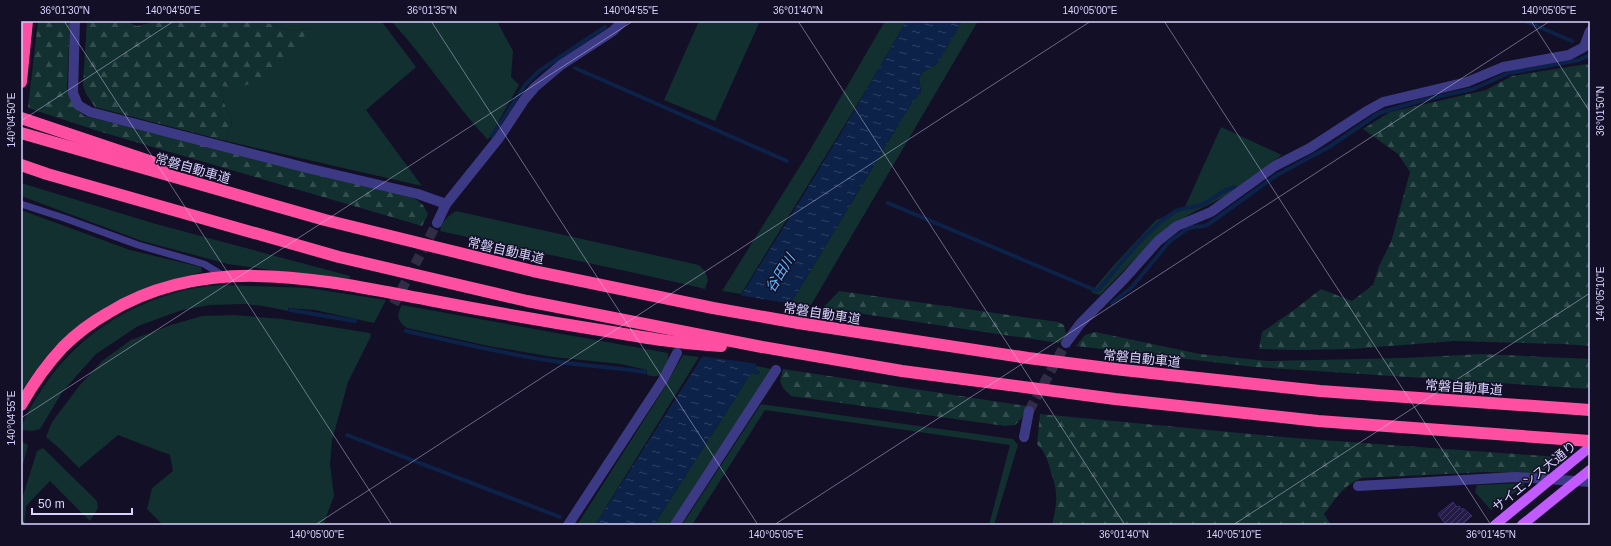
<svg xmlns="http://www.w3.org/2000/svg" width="1611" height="546" viewBox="0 0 1611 546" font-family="Arial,'Noto Sans JP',sans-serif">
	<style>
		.grass { fill: #12302f }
		.forest { fill: url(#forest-firs) }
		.water { fill: url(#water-ripples) }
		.pier { fill: #130f26 }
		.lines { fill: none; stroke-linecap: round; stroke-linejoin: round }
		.stream { stroke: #0c2248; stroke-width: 4 }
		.building { fill: url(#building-hatch); stroke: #3b2d73 }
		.minor-tunnel { stroke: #312d47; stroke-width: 10; stroke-dasharray: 10 5; stroke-linecap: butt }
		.service { stroke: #3d3a85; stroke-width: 7 }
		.minor { stroke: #3d3a85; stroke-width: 10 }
		.primary { stroke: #c25bff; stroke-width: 10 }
		.motorway { stroke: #ff4fa3; stroke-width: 12 }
		.ticks { fill: none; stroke: #d9d4ff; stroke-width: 1; stroke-opacity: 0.45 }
		.labels { text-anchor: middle; stroke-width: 3; stroke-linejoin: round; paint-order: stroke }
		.street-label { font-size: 13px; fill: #d9d4ff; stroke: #130f26 }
		.water-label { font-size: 14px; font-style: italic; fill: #62b6ff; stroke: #130f26 }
		.neatline { fill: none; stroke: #d9d4ff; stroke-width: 1.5 }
		.ticks-label { font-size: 10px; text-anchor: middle; fill: #d9d4ff }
	</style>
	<defs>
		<pattern id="forest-firs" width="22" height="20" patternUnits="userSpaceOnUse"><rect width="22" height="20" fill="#12302f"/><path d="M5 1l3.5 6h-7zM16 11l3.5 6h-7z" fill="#344d4e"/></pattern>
		<pattern id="water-ripples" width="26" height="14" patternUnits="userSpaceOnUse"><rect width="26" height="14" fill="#0c2248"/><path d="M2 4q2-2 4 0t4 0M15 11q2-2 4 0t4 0" fill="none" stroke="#2f4163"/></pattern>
		<pattern id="building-hatch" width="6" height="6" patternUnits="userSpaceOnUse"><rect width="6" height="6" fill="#241b47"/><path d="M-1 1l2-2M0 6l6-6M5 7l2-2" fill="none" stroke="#433b63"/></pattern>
	</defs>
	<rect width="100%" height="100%" fill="#130f26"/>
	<g class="grass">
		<polygon points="261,21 383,21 382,22 416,67 366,110 422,186 226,141 232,121 224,103 220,86 235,87 311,28 292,31"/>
		<path d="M391,21H497L513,51L511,77L519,85L488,140C453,103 426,58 391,21Z"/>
		<polygon points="699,21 760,21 715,121 664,100"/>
		<polygon points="885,21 906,21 871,82 741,294 722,291 807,155"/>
		<polygon points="962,21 978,21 811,305 791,303 911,104 921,92 919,78 923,72 937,64"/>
		<polygon points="1221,127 1282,155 1224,197 1192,213 1168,227 1136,258 1100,295 1091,292 1114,265 1156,220 1184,209"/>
		<polygon points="21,183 156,224 350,276 349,281 228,264 142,241 21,196"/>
		<path d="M21,210L130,250L201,267L202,272C146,286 95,306 54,348C43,359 34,374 24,387L21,393Z"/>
		<path d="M456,211L699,265L705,271L708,280L705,289C617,268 528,251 440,231C442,221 448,216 456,211Z"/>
		<path d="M223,285L308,288L386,300L374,323L315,310L288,308V311L263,306L244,304L210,305L182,310L138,326L96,354L63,391L40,429L32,431L21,430C24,416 34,402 42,389C75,338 127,304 186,290C198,287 211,286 223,285Z"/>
		<path d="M402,305L668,353C668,369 665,380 647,375V370L621,364L553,357L489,346L407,328C397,321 396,315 402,305Z"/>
		<polygon points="234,315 282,319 370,333 371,336 348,382 332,441 330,464 334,496 323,525 161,525 162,524 147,509 152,488 173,471 170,455 118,435 79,468 60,449 46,437 52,422 80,385 102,361 131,340 171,325 202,316"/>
		<polygon points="683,355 699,357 595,525 577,525 660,395"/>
		<polygon points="756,366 772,369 670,525 654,525 752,372 757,375 760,372 754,368"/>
		<polygon points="761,404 1013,439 1018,445 994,525 989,525 1010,445 765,410 692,525 682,525"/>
		<polygon points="21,441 28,445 21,472"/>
		<polygon points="43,448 97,501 98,508 90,521 50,481 26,506 24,525 21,525 21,502 37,451"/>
		<polygon points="1524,483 1525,485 1491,510 1475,492 1477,485"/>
	</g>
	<g class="forest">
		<path d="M38,21H70L67,88C69,100 74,108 84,116L413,197L423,205L428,214L422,226L98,131L28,108Z"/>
		<path d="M87,21H127L136,26L160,21H261L292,31L311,28C291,52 270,83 236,87C231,88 225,86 220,86L224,103L232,121L226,141L95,107L86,94L83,85Z"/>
		<polygon points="1587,64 1590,67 1590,346 1563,344 1454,341 1351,349 1297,350 1259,349 1262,332 1294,310 1321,289 1352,301 1373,285 1379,266 1391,242 1410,172 1398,154 1363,129 1390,112 1486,90 1512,76"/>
		<polygon points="839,291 1058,322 1064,325 1066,334 1059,343 823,308"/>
		<polygon points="1095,332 1200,354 1268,361 1405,358 1481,354 1590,359 1590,389 1255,367 1076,346 1085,335"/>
		<polygon points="783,369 1027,406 1021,419 1015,425 1005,426 791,396 783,388 780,381"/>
		<path d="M1040,414L1294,438L1558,457L1540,474L1487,472L1362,478C1344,484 1335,500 1324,514L1331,525H1052C1058,501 1058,492 1050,469C1047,458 1045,452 1037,444Z"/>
	</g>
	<path class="water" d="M906,21H962L937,64L923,72L919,78L921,92L911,104L794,298L755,367L760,373L757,375L752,372L654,525H595C701,358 809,193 906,21Z"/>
	<polygon class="pier" points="738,295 793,304 759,364 700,356"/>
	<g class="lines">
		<g class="stream">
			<polyline points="1525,21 1572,41"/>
			<polyline points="575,68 787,161"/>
			<polyline points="492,136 525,85 539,71 605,27"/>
			<path d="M888,203L1095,290H1098C1118,267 1150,225 1176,211C1184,207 1195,208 1203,204C1214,199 1222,189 1235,187"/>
			<polyline points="1112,303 1132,287 1169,242 1187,229 1193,227 1205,226 1210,223 1277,175 1329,147 1379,113 1423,100 1473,89 1509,73 1579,60 1590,55"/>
			<polyline points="290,310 355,321"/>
			<path d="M406,331C455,342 504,354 553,361C584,366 614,367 645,372"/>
			<polyline points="347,435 560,517"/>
		</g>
	</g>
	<polygon class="building" points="1453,502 1457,507 1459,506 1462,510 1463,508 1472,516 1461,525 1446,525 1438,514"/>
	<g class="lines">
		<g class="minor-tunnel">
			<polyline points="394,304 437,223"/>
			<polyline points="1029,411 1066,343"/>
		</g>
		<polyline class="service" points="21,204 64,218 138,245 204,264 224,276"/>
		<g class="minor">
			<polyline points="75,21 73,93 78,105 90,112 307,168 418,194 446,204"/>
			<polyline points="437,223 446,204 499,138 524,100 535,87 561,65 613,31 623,21"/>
			<polyline points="1066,343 1080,324 1125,278 1158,241 1177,226 1211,212 1275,166 1310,148 1367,111 1383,102 1467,82 1503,67 1569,55 1584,47 1590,31"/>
			<polyline points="1024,437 1029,411"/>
			<polyline points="1358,486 1516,477 1590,482"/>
			<polyline points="568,525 663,380 677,353"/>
			<polyline points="675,525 776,370"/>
		</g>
		<g class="primary">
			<polyline points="1495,525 1590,447"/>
			<polyline points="1522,525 1590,470"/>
		</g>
		<g class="motorway">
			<polyline points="21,82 27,21"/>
			<polyline points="21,118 164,166"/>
			<polyline points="21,133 325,220 533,271 713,308 798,323 1028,358 1123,370 1320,391 1590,410"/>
			<polyline points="21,165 47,174 339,257 527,301 762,347 902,371 1115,399 1318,421 1590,441"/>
			<path d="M21,405C33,384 46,365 63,347C76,334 92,322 108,313C208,252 322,280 429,300C486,311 543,321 600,330C641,337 680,344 721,346"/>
		</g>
	</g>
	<path class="ticks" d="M64,21L392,525M431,21L758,525M798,21L1125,525M1164,21L1491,525M1531,21L1590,112M21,121L174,21M21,418L633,21M21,519L25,525M315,525L1091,21M774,525L1550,21M1233,525L1590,293"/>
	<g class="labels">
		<g class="street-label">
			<text transform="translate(193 168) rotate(16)" y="5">常磐自動車道</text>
			<text transform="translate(506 250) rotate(13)" y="5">常磐自動車道</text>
			<text transform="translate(822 313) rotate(9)" y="5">常磐自動車道</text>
			<text transform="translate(1142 358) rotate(6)" y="5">常磐自動車道</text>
			<text transform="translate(1464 387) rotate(4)" y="5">常磐自動車道</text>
			<text transform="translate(1534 476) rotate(-39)" y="5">サイエンス大通り</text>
		</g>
		<g class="water-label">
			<text transform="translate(780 273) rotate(-58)" y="5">谷田川</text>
		</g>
	</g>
	<rect width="1611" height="546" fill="none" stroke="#130f26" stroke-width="44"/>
	<path d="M32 508v6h100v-6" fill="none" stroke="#d9d4ff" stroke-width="2"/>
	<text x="38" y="508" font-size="12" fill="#d9d4ff" stroke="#130f26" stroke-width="3" paint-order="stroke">50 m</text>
	<rect x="22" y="22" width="1567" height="502" class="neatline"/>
	<g class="ticks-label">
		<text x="65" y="14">36°01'30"N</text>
		<text x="173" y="14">140°04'50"E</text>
		<text x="432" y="14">36°01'35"N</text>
		<text x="631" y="14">140°04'55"E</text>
		<text x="798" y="14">36°01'40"N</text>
		<text x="1090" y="14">140°05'00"E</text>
		<text x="1549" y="14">140°05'05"E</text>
		<text transform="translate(1600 111) rotate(-90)" y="4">36°01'50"N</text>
		<text transform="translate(11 120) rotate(-90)" y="4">140°04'50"E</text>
		<text transform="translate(1600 294) rotate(-90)" y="4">140°05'10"E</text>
		<text transform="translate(11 418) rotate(-90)" y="4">140°04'55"E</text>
		<text x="317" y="538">140°05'00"E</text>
		<text x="776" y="538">140°05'05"E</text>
		<text x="1124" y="538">36°01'40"N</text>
		<text x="1234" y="538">140°05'10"E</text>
		<text x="1491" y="538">36°01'45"N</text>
	</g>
</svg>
